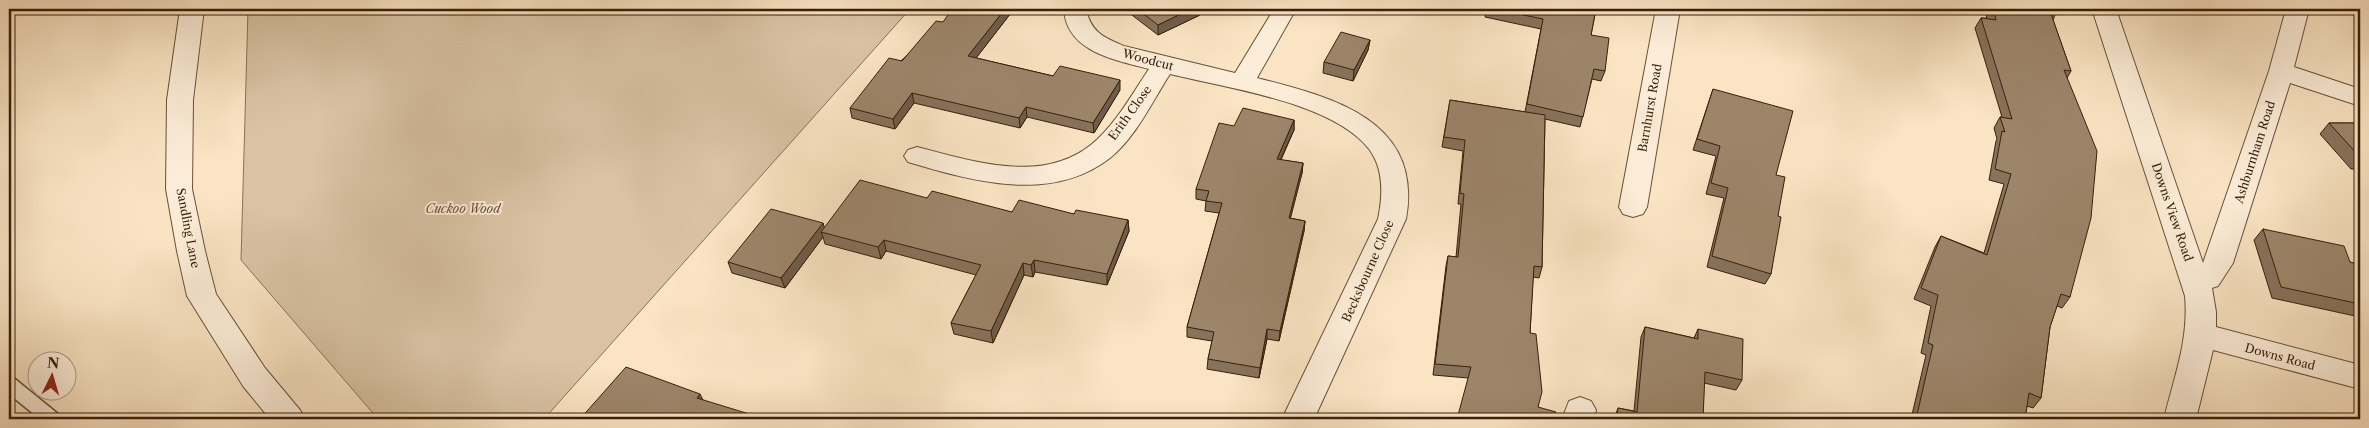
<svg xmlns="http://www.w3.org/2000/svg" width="2369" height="428" viewBox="0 0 2369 428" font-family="'Libre Caslon Text',serif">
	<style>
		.green { fill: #d9c3a4; stroke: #897157 }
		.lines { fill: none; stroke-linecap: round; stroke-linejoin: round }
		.service-casing { stroke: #695038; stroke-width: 3 }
		.minor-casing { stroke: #695038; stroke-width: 2 }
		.tertiary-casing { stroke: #695038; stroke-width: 2 }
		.service { fill: #fcedd8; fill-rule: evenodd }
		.minor { fill: #fcedd8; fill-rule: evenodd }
		.tertiary { fill: #fcedd8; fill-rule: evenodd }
		.wall { fill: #87725b; stroke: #391f0a }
		.shaded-wall { fill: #6e5d4a; stroke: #391f0a }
		.building { fill: #9d856a; stroke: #391f0a }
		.labels { text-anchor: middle; stroke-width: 4; stroke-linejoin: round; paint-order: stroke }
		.street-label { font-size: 12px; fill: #391f0a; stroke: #fcedd8 }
		.park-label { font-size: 12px; font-style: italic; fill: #695038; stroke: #fcedd8 }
	</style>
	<rect width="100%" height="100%" fill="#fae4c3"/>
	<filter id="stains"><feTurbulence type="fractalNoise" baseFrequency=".004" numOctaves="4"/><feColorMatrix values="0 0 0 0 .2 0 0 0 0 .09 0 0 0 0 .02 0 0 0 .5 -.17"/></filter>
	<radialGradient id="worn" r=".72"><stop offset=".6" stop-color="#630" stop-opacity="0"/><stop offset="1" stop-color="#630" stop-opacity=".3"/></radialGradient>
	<polygon class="green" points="248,9 910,9 544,419 378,419 241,260"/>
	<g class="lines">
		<g class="service-casing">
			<polygon id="service" points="9,377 15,379 58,414 61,419 40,419 9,394"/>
		</g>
		<g class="minor-casing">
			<g id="minor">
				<path d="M1064,9H1086C1091,32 1103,37 1124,46L1235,73L1274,9H1296L1257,78C1332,97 1424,120 1406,219L1314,419H1282L1378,219C1383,195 1384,169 1369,149C1333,102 1226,88 1170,74C1152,102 1136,137 1110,158C1051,204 972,181 908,162L904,156L908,150L917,147C973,161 1042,185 1092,144C1116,124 1132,94 1149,69C1116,60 1066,52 1064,9Z"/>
				<polygon points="1656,9 1680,9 1647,207 1643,214 1633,217 1623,214 1619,207"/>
				<path d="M2092,9H2116L2203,263L2269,71L2286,9H2309L2294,67L2360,89V106L2290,83L2233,263L2218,286L2212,288L2216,312V327L2360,365V389L2213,350L2196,419H2164C2174,377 2189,340 2185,296Z"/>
				<polygon points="1580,397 1591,401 1596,410 1594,419 1562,419 1569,401"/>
			</g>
		</g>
		<g class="tertiary-casing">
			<polygon id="tertiary" points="180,9 204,9 193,100 192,189 205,251 216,294 265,368 300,410 305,419 270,419 243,386 192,304 187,296 177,251 166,189 167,100"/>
		</g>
		<use href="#service" class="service"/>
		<use href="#minor" class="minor"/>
		<use href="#tertiary" class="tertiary"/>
	</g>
	<g class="wall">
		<polygon points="1014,9 976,58 1053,76 1120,90 1094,133 1027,117 1020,128 914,103 895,129 852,118 850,108 943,22"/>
		<polygon points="1124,9 1200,9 1200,15 1158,35"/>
		<polygon points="1487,9 1596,9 1591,35 1605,71 1601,81 1592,79 1580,127 1545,119 1542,267 1539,278 1533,277 1530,333 1538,407 1554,419 1468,378 1433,375 1446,266 1448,256 1456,257 1461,204 1458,204 1463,151 1442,147 1450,100 1525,112 1541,29 1485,17"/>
		<polygon points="1984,9 2053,9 2055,15 2053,20 2071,71 2067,78 2070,297 2062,308 2057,306 2050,327 2041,398 2033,408 2027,406 2025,419 1911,419 1926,355 1921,353 1931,306 1914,299 1935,247 1941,236 1984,253 2004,184 1989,180 1996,141 1997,139 1994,128 2000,117 2002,117 1975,28 1981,18 1987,18"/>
		<polygon points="2358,9 2360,9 2360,50 2357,46"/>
		<polygon points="1370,40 1368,50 1353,81 1323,73 1324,62"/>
		<polygon points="1713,89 1776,175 1778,216 1771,274 1765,284 1707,267 1724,198 1706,194 1716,156 1693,150"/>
		<polygon points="1294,120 1294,130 1281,160 1303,163 1302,173 1290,218 1305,221 1304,231 1279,341 1267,339 1259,378 1207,369 1208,359 1212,341 1187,337 1187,327 1219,213 1205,211 1206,201 1196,199 1196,189"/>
		<polygon points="2329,123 2360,123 2360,169 2351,169 2320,134"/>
		<polygon points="927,198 1012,212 1074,214 1128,220 1129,231 1107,285 1035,272 1033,277 1024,275 993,343 954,334 951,323 976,275 886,251 881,259 825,244 823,237 785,288 732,273 728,262 823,223 824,228"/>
		<polygon points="2263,229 2350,262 2360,265 2360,315 2357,314 2355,316 2272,298 2254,240"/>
		<polygon points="1645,327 1694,338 1698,329 1742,380 1736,390 1704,383 1703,419 1614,419 1618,408 1634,411 1641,337"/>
		<polygon points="2265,414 2291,419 2259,419"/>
	</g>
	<g class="shaded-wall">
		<polygon points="1005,9 1014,9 970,66 968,56"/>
		<polygon points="1191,9 1200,9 1200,15 1158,35 1158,25"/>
		<polygon points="1370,40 1368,50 1353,81 1354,70"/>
		<polygon points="1120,80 1120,90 1094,133 1093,123"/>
		<polygon points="912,93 914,103 895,129 893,119"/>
		<polygon points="1026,107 1027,117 1020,128 1019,118"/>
		<polygon points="1294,120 1294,130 1276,169 1277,159"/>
		<polygon points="1303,163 1302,173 1288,228 1289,218"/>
		<polygon points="1128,220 1129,231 1107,285 1107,274"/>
		<polygon points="1305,221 1304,231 1279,341 1280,331"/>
		<polygon points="823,223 826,233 821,232 823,237 785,288 781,278"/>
		<polygon points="884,240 886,251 881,259 878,247"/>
		<polygon points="1034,260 1035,272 1033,277 1031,265"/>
		<polygon points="1023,263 1024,275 993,343 991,331"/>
		<polygon points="1267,329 1267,339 1259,378 1260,368"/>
		<polygon points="700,394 705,404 697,398"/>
	</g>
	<g class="building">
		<polygon points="952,9 1005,9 968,56 1053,76 1060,66 1120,80 1093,123 1026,107 1019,118 912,93 893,119 850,108 889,58 902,61 936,21 943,22"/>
		<polygon points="1137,9 1191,9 1158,25"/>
		<polygon points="1494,9 1596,9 1591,35 1609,38 1605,71 1594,69 1583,117 1527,104 1543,19"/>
		<polygon points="1993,9 2053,9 2055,15 2051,14 2071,71 2064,70 2097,151 2091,218 2070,297 2061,294 2050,327 2041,398 2029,393 2025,419 1916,419 1933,345 1928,343 1938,295 1921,288 1941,236 1987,255 2011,174 1995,169 2002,131 2005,132 2000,117 2012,119 1981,18 1996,20"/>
		<polygon points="1341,32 1370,40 1354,70 1324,62"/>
		<polygon points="1713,89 1793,111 1776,175 1785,177 1778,216 1781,217 1771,274 1712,256 1728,188 1711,183 1720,146 1697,139"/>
		<polygon points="1450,100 1545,115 1542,267 1534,266 1530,333 1536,334 1542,392 1538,407 1556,412 1554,419 1457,419 1471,367 1435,364 1448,256 1458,257 1464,194 1460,193 1465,140 1444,137"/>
		<polygon points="1243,108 1294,120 1277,159 1303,163 1289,218 1305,221 1280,331 1267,329 1260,368 1208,359 1214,332 1187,327 1222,203 1206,201 1209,191 1196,189 1219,123 1234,126"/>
		<polygon points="2329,123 2360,123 2360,157"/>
		<polygon points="860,180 927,198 932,191 1012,212 1019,200 1074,214 1076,210 1128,220 1107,274 1034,260 1031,265 1023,263 991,331 951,323 981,265 884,240 878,247 821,232"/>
		<polygon points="771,209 823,223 781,278 728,262"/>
		<polygon points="2263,229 2344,246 2350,262 2360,265 2360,304 2281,287"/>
		<polygon points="1645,327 1698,339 1698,329 1743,339 1742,380 1705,372 1703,419 1617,419 1618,408 1637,412"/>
		<polygon points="626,367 700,394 697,398 759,417 757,419 580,419"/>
		<polygon points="2265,414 2291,419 2266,419"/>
	</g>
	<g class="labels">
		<g class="street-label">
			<text transform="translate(1148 60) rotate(15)" y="4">Woodcut</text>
			<text transform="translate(1650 108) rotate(-80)" y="4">Barnhurst Road</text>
			<text transform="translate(1130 113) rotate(-54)" y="4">Erith Close</text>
			<text transform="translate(2255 152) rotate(-72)" y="4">Ashburnham Road</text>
			<text transform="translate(2172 212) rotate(71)" y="4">Downs View Road</text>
			<text transform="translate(188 228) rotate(79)" y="4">Sandling Lane</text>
			<text transform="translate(1368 271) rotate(-66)" y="4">Becksbourne Close</text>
			<text transform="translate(2280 357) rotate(15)" y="4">Downs Road</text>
		</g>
		<g class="park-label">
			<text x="463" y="213">Cuckoo Wood</text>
		</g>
	</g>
	<rect width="2369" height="428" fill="none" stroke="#fae4c3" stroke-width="30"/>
	<rect x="10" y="10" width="2349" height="408" fill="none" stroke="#391f0a" stroke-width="2.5"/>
	<rect x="15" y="15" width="2339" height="398" fill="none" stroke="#391f0a"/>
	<g transform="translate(52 376) rotate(5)"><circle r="24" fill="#fcedd8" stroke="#ae9b86"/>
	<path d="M0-4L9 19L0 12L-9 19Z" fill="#8f2418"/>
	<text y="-8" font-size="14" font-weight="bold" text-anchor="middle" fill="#391f0a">N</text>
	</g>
	<rect width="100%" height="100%" filter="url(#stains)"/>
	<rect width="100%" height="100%" fill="url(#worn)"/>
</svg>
